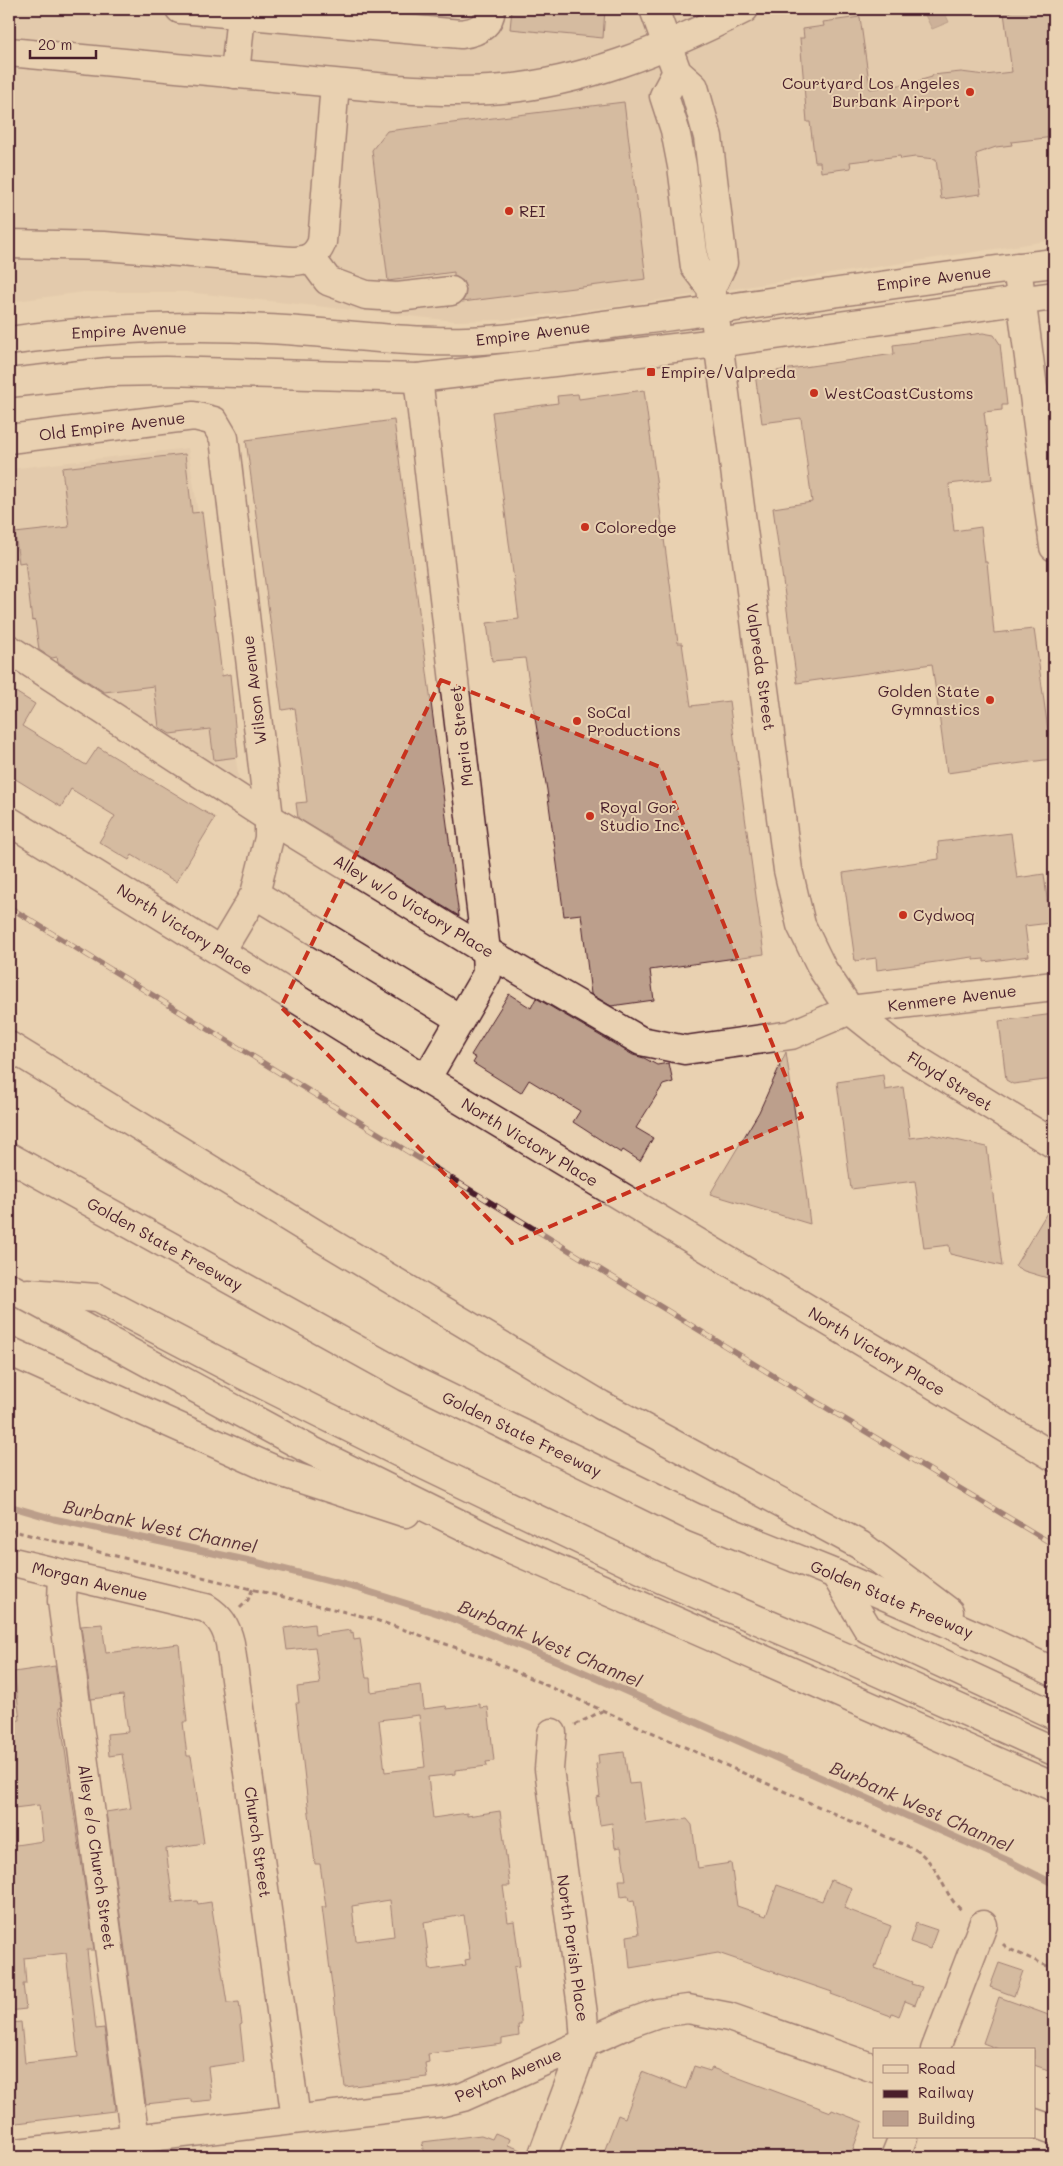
<svg xmlns="http://www.w3.org/2000/svg" width="1063" height="2166" viewBox="0 0 1063 2166" font-family="Mali,sans-serif">
	<style>
		.built { fill: #dcc2a6 }
		.water { fill: #aa8b7c; stroke: #84605c }
		.lines { fill: none; stroke-linecap: round; stroke-linejoin: round }
		.stream { stroke: #84605c; stroke-width: 7 }
		.building { fill: #bc9f8c; stroke: #4a1f2b; fill-rule: evenodd }
		.minor-casing { stroke: #4a1f2b; stroke-width: 31 }
		.major-casing { stroke: #4a1f2b; stroke-width: 31 }
		.highway-casing { stroke: #4a1f2b; stroke-width: 31 }
		.path { stroke: #4a1f2b; stroke-width: 3; stroke-dasharray: 5 4; stroke-linecap: butt }
		.minor { stroke: #e9d1b1; stroke-width: 28 }
		.major { stroke: #e9d1b1; stroke-width: 28 }
		.highway { stroke: #e9d1b1; stroke-width: 28 }
		.rail-casing { stroke: #4a1f2b; stroke-width: 5.5 }
		.rail { stroke: #e9d1b1; stroke-width: 4; stroke-dasharray: 11; stroke-linecap: butt }
		.marked { fill: none; stroke: #c8321e; stroke-width: 4; stroke-dasharray: 10 6; stroke-linejoin: round }
		.poi-dot { fill: #c8321e; stroke: #e9d1b1; stroke-width: 2 }
		.labels { text-anchor: middle; stroke-width: 4; stroke-linejoin: round; paint-order: stroke }
		.poi-label { font-size: 16px; fill: #4a1f2b; stroke: #e9d1b1; text-anchor: start }
		.street-label { font-size: 16px; fill: #4a1f2b; stroke: #e9d1b1 }
		.water-label { font-size: 18px; font-style: italic; fill: #5d353b; stroke: #e9d1b1 }
	</style>
	<rect width="100%" height="100%" fill="#e9d1b1"/>
	<filter id="ink" filterUnits="userSpaceOnUse"><feTurbulence type="fractalNoise" baseFrequency=".02" numOctaves="2"/><feDisplacementMap in="SourceGraphic" scale="10" xChannelSelector="R" yChannelSelector="G"/><feConvolveMatrix kernelMatrix="1 2 1 2 8 2 1 2 1" color-interpolation-filters="sRGB"/></filter>
	<g filter="url(#ink)">
		<g class="built">
			<polygon points="9,9 1054,9 1054,240 633,304 506,320 455,321 186,292 84,292 9,302"/>
			<polygon points="188,448 240,786 9,638 9,469"/>
		</g>
		<polygon class="water" points="922,9 943,9 949,22 932,29"/>
		<g class="lines">
			<polyline class="stream" points="9,1506 54,1519 255,1562 357,1588 443,1615 567,1665 1011,1862 1054,1884"/>
		</g>
		<g class="building">
			<polygon points="512,9 605,9 603,38 510,29"/>
			<polygon points="1011,9 1054,9 1054,137 1011,142 1012,145 996,147 976,154 981,194 941,199 936,159 915,157 901,159 900,156 850,162 851,168 821,172 820,162 815,162 810,122 807,122 800,38 804,38 803,29 824,26 823,22 860,17 870,89 907,84 932,77 932,75 961,72 985,75 1012,72 1004,13 1011,12"/>
			<polygon points="624,102 646,279 462,302 465,297 466,289 463,281 454,276 454,272 388,281 372,150 387,131"/>
			<polygon points="983,333 994,335 1000,344 1007,405 1002,405 1002,410 984,412 992,479 949,484 954,531 981,527 985,562 987,562 994,633 1034,629 1052,759 947,773 932,664 797,683 773,508 812,502 801,418 762,423 755,374 894,354 893,345"/>
			<polygon points="644,390 678,643 682,643 691,706 729,701 764,954 650,970 654,1000 611,1006 591,994 581,914 564,916 547,790 525,658 492,661 487,623 519,619 492,412 558,403 557,396 578,394 579,399"/>
			<polygon points="394,420 459,916 298,818 296,803 307,802 295,708 282,710 246,440"/>
			<polygon points="185,454 192,513 202,512 222,676 230,674 238,757 214,760 210,729 170,734 159,727 154,686 104,692 58,662 57,657 52,658 39,650 35,620 32,621 25,562 19,563 15,533 69,527 62,468"/>
			<polygon points="9,688 35,704 22,726 86,765 98,747 215,818 176,882 132,855 129,860 99,842 115,816 71,789 61,807 9,775"/>
			<polygon points="1011,833 1017,878 1044,874 1050,923 1025,926 1029,956 984,962 984,959 973,960 973,957 877,970 876,958 855,961 843,873 939,859 938,842"/>
			<polygon points="509,994 531,1008 536,998 633,1055 644,1058 657,1065 669,1063 673,1082 663,1085 636,1128 653,1138 640,1161 623,1150 621,1153 573,1122 580,1111 529,1080 521,1093 473,1063 476,1058 471,1055"/>
			<polygon points="1054,1014 1054,1079 1013,1084 1006,1080 999,1021"/>
			<polygon points="786,1052 806,1191 810,1224 710,1194 759,1112"/>
			<polygon points="883,1075 885,1090 903,1087 910,1138 933,1135 987,1147 1002,1266 950,1254 949,1245 924,1248 915,1181 851,1189 837,1082"/>
			<polygon points="1054,1201 1054,1280 1024,1271 1015,1266"/>
			<polygon points="102,1624 106,1653 179,1644 187,1722 183,1722 187,1756 191,1756 204,1843 166,1849 173,1903 197,1901 198,1904 211,1902 227,2003 239,2002 242,2024 240,2025 244,2062 208,2067 212,2100 191,2102 191,2099 146,2104 106,1812 131,1808 122,1754 109,1756 107,1734 128,1732 123,1695 91,1699 81,1626"/>
			<path d="M314,1624L315,1635L351,1630V1633L353,1632L354,1640L360,1639L366,1678H370L371,1692L421,1685L424,1709L446,1706L447,1709L480,1704V1708L488,1707L494,1761L486,1762L487,1766L455,1770V1774L428,1777L433,1818L467,1813V1816L500,1811L510,1886H503L508,1922L514,1921L520,1966L514,1967L521,2020V2025H518L519,2036L502,2039V2044L428,2054L429,2062L425,2063L427,2077L345,2087L322,1907H326L320,1864H315L296,1703H299L297,1687L320,1684L315,1647L287,1650L284,1628ZM419,1715L425,1767L385,1772L379,1720ZM390,1900L394,1936L356,1941L352,1906ZM464,1915L470,1959L465,1960L466,1965L430,1970L424,1922Z"/>
			<polygon points="55,1666 61,1708 59,1708 94,1950 87,1950 96,2029 104,2028 115,2108 114,2111 9,2124 9,2023 21,2022 25,2063 78,2057 66,1953 24,1958 26,1984 23,1984 26,2009 9,2011 9,1846 43,1841 39,1805 14,1808 12,1803 9,1803 9,1721 20,1720 14,1672"/>
			<polygon points="624,1752 629,1784 640,1783 646,1824 687,1819 692,1825 698,1868 731,1863 737,1906 766,1916 777,1885 822,1901 831,1880 852,1888 844,1908 891,1926 875,1968 912,1982 911,1984 922,1987 915,2005 905,2001 899,2016 892,2013 891,2016 831,1994 832,1992 718,1953 630,1968 627,1936 639,1934 634,1900 629,1901 628,1896 621,1897 619,1880 626,1880 621,1847 615,1848 612,1823 600,1825 596,1797 600,1796 596,1764 599,1763 598,1755"/>
			<polygon points="916,1923 937,1930 930,1949 910,1942"/>
			<polygon points="999,1963 1023,1971 1014,1996 990,1987"/>
			<polygon points="999,1997 1054,2017 1054,2072 1034,2065 1034,2050 1001,2050 983,2043"/>
			<polygon points="694,2066 710,2071 712,2068 831,2112 832,2110 863,2122 850,2157 602,2157 618,2115 625,2118 642,2072 686,2089"/>
			<polygon points="495,2133 510,2139 508,2145 527,2152 527,2157 424,2157 422,2142 481,2135 492,2139"/>
		</g>
		<g class="lines">
			<g class="minor-casing">
				<g id="minor">
					<path d="M180,9L461,34C477,32 489,27 491,9"/>
					<polyline points="654,9 677,72 694,87 708,137 723,263 711,288"/>
					<path d="M9,52L398,89C429,91 460,92 490,90C579,85 665,49 744,9"/>
					<polyline points="677,72 664,96 675,130 682,166 695,267 711,288 788,870 801,925 823,970 850,1010 899,1049 1054,1144"/>
					<polyline points="235,74 241,14"/>
					<path d="M9,244L104,246L291,261C307,261 316,257 322,242L335,84"/>
					<polyline points="311,258 328,281 366,295 397,297 451,291"/>
					<polyline points="1017,267 1054,547"/>
					<polyline points="418,378 486,951 487,974 426,1079"/>
					<polyline points="9,439 194,416 214,421 224,438 269,818 269,838 255,894 221,951"/>
					<polyline points="9,649 269,818 486,951 641,1041 685,1050 791,1035 850,1010 1054,986"/>
					<polyline points="255,894 460,1019"/>
					<path d="M9,1561L206,1608C220,1617 226,1626 230,1643L296,2119"/>
					<polyline points="63,1575 62,1601 135,2139"/>
					<polyline points="935,2050 983,1925"/>
					<polyline points="1034,2123 1054,2130"/>
					<polyline points="9,2154 443,2102 463,2097 630,2023 658,2013 688,2009 729,2017 874,2068"/>
					<polyline points="542,2157 585,2042 583,2014 549,1769 552,1733"/>
					<polyline points="895,2157 903,2137"/>
				</g>
			</g>
			<g class="major-casing">
				<g id="major">
					<path d="M9,341C95,329 180,324 267,329C333,332 401,343 467,341C525,339 584,327 641,320C779,302 916,279 1054,263"/>
					<polyline points="9,383 108,372 166,371 418,378 717,343 1054,296"/>
					<polyline points="9,821 426,1079 1054,1457"/>
				</g>
			</g>
			<g class="highway-casing">
				<g id="highway">
					<polyline points="9,1046 327,1241 601,1405 860,1545 949,1612"/>
					<polyline points="9,1157 406,1377 695,1518 835,1574 984,1639 1054,1672"/>
					<polyline points="9,1287 310,1450 500,1544 1054,1787"/>
					<polyline points="28,1293 97,1298 246,1376 426,1466 664,1580 847,1658 1054,1751"/>
					<polyline points="9,1351 277,1471 406,1513"/>
					<polyline points="835,1574 868,1629 1054,1715"/>
				</g>
			</g>
			<g class="path">
				<path d="M9,1530L370,1618L440,1642L485,1658L916,1850C942,1867 943,1897 963,1911"/>
				<polyline points="240,1608 248,1600 253,1588"/>
				<polyline points="575,1725 602,1711"/>
				<polyline points="1003,1944 1007,1948 1054,1969"/>
			</g>
			<use href="#minor" class="minor"/>
			<use href="#major" class="major"/>
			<use href="#highway" class="highway"/>
			<g class="rail-casing">
				<polyline id="rail" points="9,907 800,1392 1054,1545"/>
			</g>
			<use href="#rail" class="rail"/>
		</g>
	</g>
	<path d="M0 0H1063V2166H0ZM441,680L660,767L802,1117L512,1243L281,1007Z" fill="#e9d1b1" fill-opacity=".55" fill-rule="evenodd"/>
	<path class="marked" d="M441,680L660,767L802,1117L512,1243L281,1007Z"/>
	<g class="poi-dot">
		<circle cx="970" cy="92" r="5"/>
		<circle cx="509" cy="211" r="5"/>
		<rect x="646" y="367" width="10" height="10" rx="2.5"/>
		<circle cx="814" cy="393" r="5"/>
		<circle cx="585" cy="527" r="5"/>
		<circle cx="990" cy="700" r="5"/>
		<circle cx="577" cy="721" r="5"/>
		<circle cx="590" cy="816" r="5"/>
		<circle cx="903" cy="915" r="5"/>
	</g>
	<g class="labels">
		<g class="poi-label">
			<text x="960" y="89" text-anchor="end">Courtyard Los Angeles<tspan x="960" dy="18">Burbank Airport</tspan></text>
			<text x="519" y="217">REI</text>
			<text x="661" y="378">Empire/Valpreda</text>
			<text x="824" y="399">WestCoastCustoms</text>
			<text x="595" y="533">Coloredge</text>
			<text x="980" y="697" text-anchor="end">Golden State<tspan x="980" dy="18">Gymnastics</tspan></text>
			<text x="587" y="718">SoCal<tspan x="587" dy="18">Productions</tspan></text>
			<text x="600" y="813">Royal Gor<tspan x="600" dy="18">Studio Inc.</tspan></text>
			<text x="913" y="921">Cydwoq</text>
		</g>
		<g class="street-label">
			<text transform="translate(934 278) rotate(-7)" y="6">Empire Avenue</text>
			<text transform="translate(129 330) rotate(-3)" y="6">Empire Avenue</text>
			<text transform="translate(533 333) rotate(-7)" y="6">Empire Avenue</text>
			<text transform="translate(112 426) rotate(-7)" y="6">Old Empire Avenue</text>
			<text transform="translate(761 667) rotate(82)" y="6">Valpreda Street</text>
			<text transform="translate(254 690) rotate(-97)" y="6">Wilson Avenue</text>
			<text transform="translate(461 736) rotate(-97)" y="6">Maria Street</text>
			<text transform="translate(414 906) rotate(31)" y="6">Alley w/o Victory Place</text>
			<text transform="translate(185 929) rotate(32)" y="6">North Victory Place</text>
			<text transform="translate(952 998) rotate(-7)" y="6">Kenmere Avenue</text>
			<text transform="translate(950 1081) rotate(32)" y="6">Floyd Street</text>
			<text transform="translate(530 1142) rotate(31)" y="6">North Victory Place</text>
			<text transform="translate(165 1244) rotate(29)" y="6">Golden State Freeway</text>
			<text transform="translate(877 1351) rotate(31)" y="6">North Victory Place</text>
			<text transform="translate(522 1434) rotate(26)" y="6">Golden State Freeway</text>
			<text transform="translate(90 1581) rotate(14)" y="6">Morgan Avenue</text>
			<text transform="translate(892 1599) rotate(23)" y="6">Golden State Freeway</text>
			<text transform="translate(258 1842) rotate(82)" y="6">Church Street</text>
			<text transform="translate(97 1857) rotate(82)" y="6">Alley e/o Church Street</text>
			<text transform="translate(573 1948) rotate(82)" y="6">North Parish Place</text>
			<text transform="translate(508 2075) rotate(-23)" y="6">Peyton Avenue</text>
		</g>
		<g class="water-label">
			<text transform="translate(160 1527) rotate(12)" y="6">Burbank West Channel</text>
			<text transform="translate(550 1644) rotate(23)" y="6">Burbank West Channel</text>
			<text transform="translate(921 1807) rotate(24)" y="6">Burbank West Channel</text>
		</g>
	</g>
	<rect width="1063" height="2166" fill="none" stroke="#e9d1b1" stroke-width="30"/>
	<rect x="15" y="15" width="1033" height="2136" fill="none" stroke="#4a1f2b" stroke-width="2" filter="url(#ink)"/>
	<rect x="873" y="2048" width="162" height="90" fill="#e9d1b1" stroke="#a98a7b"/>
	<rect x="883" y="2065" width="25" height="8" fill="#e9d1b1" stroke="#a98a7b"/>
	<text x="918" y="2074" font-size="15" fill="#4a1f2b">Road</text>
	<rect x="883" y="2090" width="25" height="8" fill="#4a1f2b" stroke="#a98a7b"/>
	<text x="918" y="2098" font-size="15" fill="#4a1f2b">Railway</text>
	<rect x="883" y="2111" width="25" height="15" fill="#bc9f8c" stroke="#a98a7b"/>
	<text x="918" y="2124" font-size="15" fill="#4a1f2b">Building</text>
	<path d="M30 50v8h66v-8" fill="none" stroke="#4a1f2b" stroke-width="2.5"/>
	<text x="38" y="50" font-size="15" fill="#4a1f2b" stroke="#e9d1b1" stroke-width="4" paint-order="stroke">20 m</text>
</svg>
